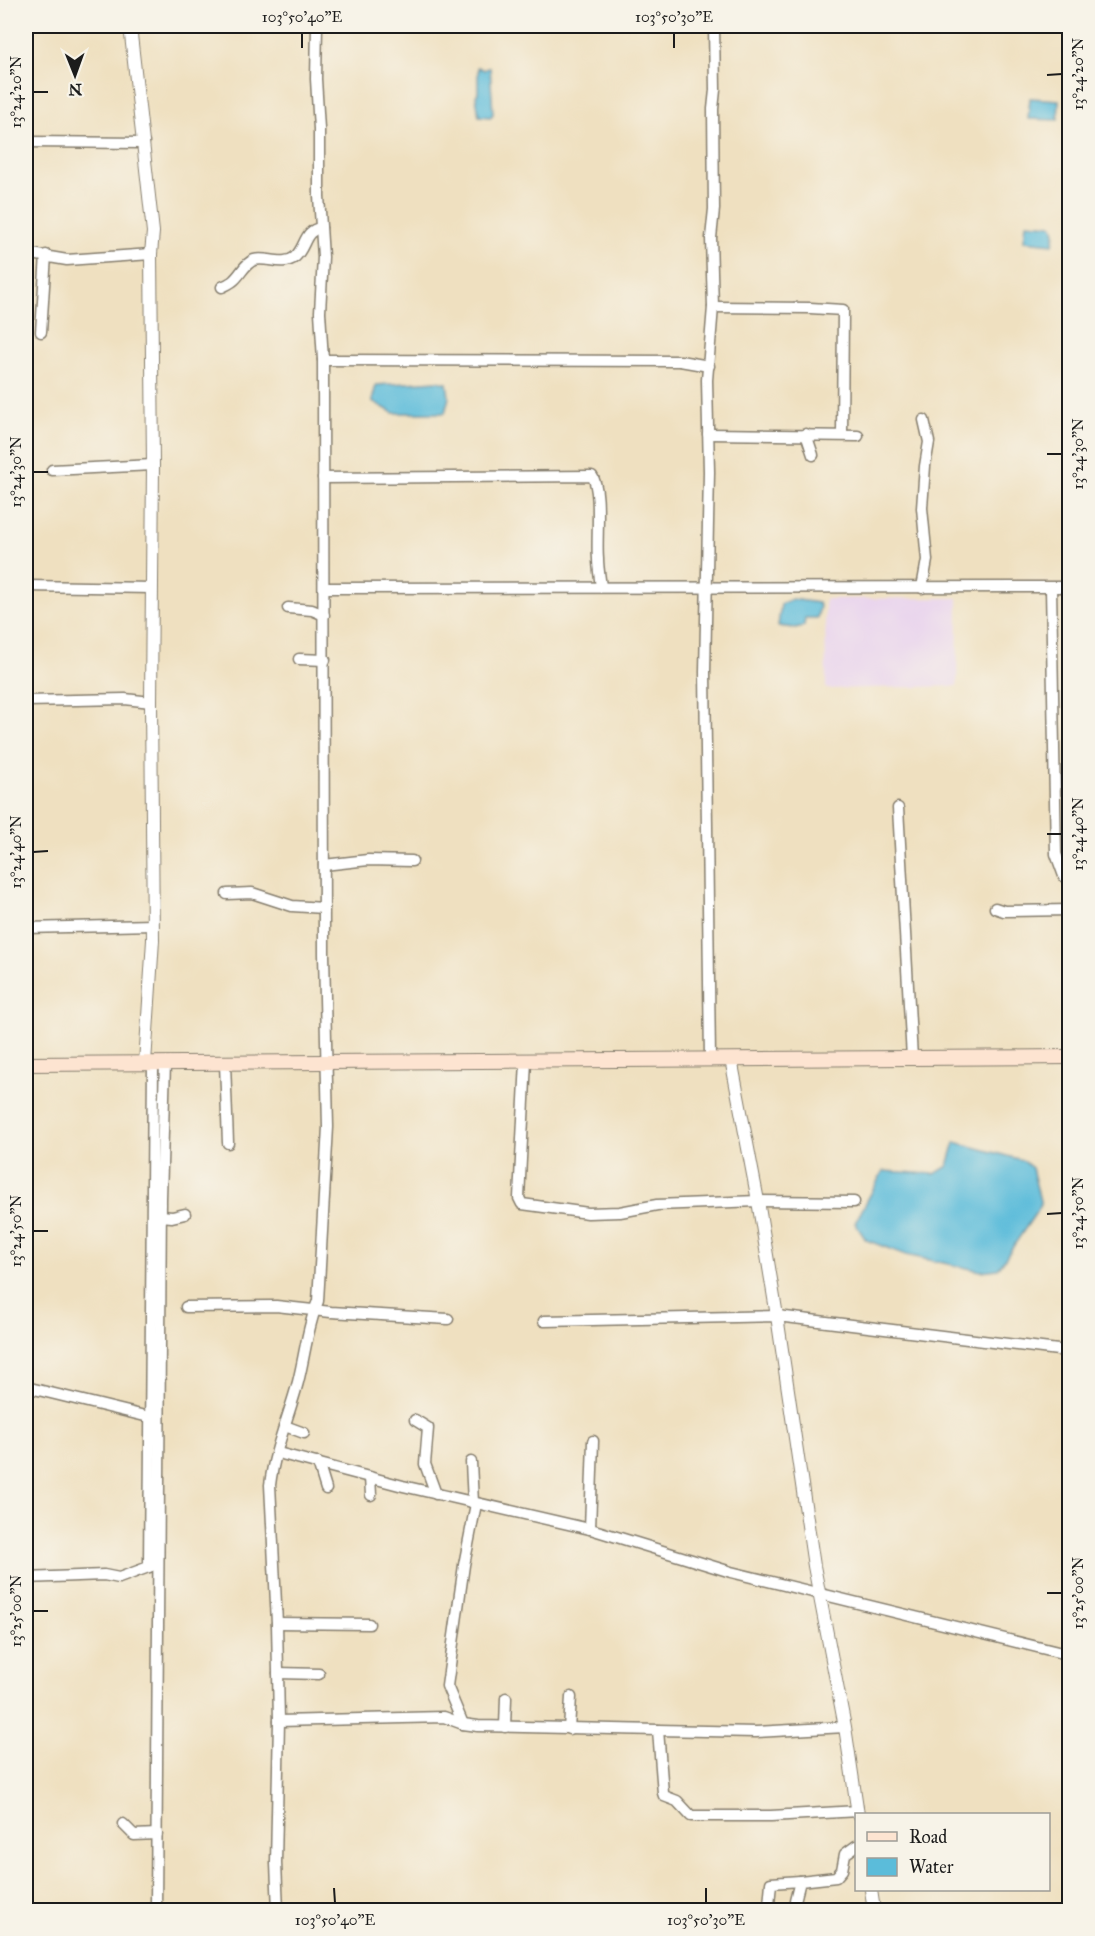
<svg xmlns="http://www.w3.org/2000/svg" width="1095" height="1936" viewBox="0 0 1095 1936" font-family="'IM FELL Great Primer',serif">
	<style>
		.built { fill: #e8d2ee }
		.water { fill: #5bbcda; stroke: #3c6c7b; stroke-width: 1.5 }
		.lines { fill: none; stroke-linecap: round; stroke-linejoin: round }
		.minor-casing { stroke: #867e6e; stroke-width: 13 }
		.tertiary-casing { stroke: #867e6e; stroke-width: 14 }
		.secondary-casing { stroke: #867e6e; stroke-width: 16 }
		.minor { stroke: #fff; stroke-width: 10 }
		.tertiary { stroke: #fff; stroke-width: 12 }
		.secondary { stroke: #fde4d1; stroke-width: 14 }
		.ticks { fill: none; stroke: #1c1c1c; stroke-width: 2 }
		.neatline { fill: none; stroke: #1c1c1c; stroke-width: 2 }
		.ticks-label { font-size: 15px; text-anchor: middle; fill: #1c1c1c }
	</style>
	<rect width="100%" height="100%" fill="#f7f3e8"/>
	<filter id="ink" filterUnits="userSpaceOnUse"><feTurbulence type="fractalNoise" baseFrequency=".0167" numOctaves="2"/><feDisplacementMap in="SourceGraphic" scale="12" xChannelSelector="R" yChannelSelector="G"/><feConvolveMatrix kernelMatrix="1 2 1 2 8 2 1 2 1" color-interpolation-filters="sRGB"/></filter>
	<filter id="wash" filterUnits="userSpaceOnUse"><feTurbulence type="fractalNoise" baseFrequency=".008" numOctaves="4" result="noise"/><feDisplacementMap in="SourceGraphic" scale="24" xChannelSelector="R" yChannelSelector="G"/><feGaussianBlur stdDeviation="1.35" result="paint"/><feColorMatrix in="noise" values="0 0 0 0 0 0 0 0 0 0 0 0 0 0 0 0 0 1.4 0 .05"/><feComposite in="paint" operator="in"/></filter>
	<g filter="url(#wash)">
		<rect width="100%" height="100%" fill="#efe0c0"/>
		<polygon class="built" points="958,598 957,686 826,689 825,599"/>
		<g class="water">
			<polygon points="478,67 484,70 490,67 493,114 491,117 479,116 476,96 478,93"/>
			<polygon points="1030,98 1059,100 1058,120 1028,119"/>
			<polygon points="1026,223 1053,225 1055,233 1053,244 1024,241"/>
			<polygon points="437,381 447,383 449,397 445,413 393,413 372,401 376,385"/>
			<polygon points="792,599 818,603 820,606 817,618 805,618 804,626 795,628 778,626 781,604"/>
			<polygon points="955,1142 1022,1160 1032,1168 1041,1205 998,1269 981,1271 906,1255 866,1240 855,1223 883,1171 935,1174 948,1166"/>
		</g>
	</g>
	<g filter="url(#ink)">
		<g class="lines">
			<g class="minor-casing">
				<g id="minor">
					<polyline points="26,142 144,143"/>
					<polyline points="26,253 67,260 151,254"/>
					<path d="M222,287C226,285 231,283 234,280C241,274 245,263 254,260C266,256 283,267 295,257C306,247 304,230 321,228"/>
					<polyline points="713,307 810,308 843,310 842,435"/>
					<polyline points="41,332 46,255"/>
					<polyline points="323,360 680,361 709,366"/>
					<polyline points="708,434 858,436"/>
					<polyline points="806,434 813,455"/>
					<polyline points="52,470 153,465"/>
					<path d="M323,478L592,476C602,489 596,540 598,559C598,568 600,578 601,587"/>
					<polyline points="26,586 152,588"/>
					<polyline points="324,588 1070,587"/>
					<polyline points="922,588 927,560 922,508 925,466 929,442 924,420"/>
					<polyline points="1051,588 1056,854 1064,876 1070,880"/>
					<polyline points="288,608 312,610 324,615"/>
					<polyline points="299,659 325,660"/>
					<polyline points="26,701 125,699 151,702"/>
					<polyline points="898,808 912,1058"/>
					<polyline points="324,865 368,860 412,861"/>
					<polyline points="227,894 252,893 292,906 324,908"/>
					<polyline points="995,908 1004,911 1070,910"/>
					<polyline points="26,928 153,925"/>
					<polyline points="710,1059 705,672 709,472 707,380 713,307 711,238 714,209 713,109 715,90 714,26"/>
					<polyline points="526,1061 519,1198 522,1204 588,1213 620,1212 657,1205 758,1201 854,1202"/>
					<polyline points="225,1063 228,1143"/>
					<polyline points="161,1216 172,1217 185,1214"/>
					<polyline points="186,1307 276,1306 331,1312 448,1319"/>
					<polyline points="544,1321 777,1316 1058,1350"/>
					<polyline points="26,1387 149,1417 156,1417"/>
					<polyline points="415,1420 428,1428 425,1464 436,1494"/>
					<polyline points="285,1426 304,1433"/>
					<polyline points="278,1453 403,1486 594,1530 731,1572 1070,1655"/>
					<polyline points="471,1462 473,1503"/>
					<polyline points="318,1463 326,1489"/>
					<polyline points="370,1477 371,1495"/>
					<polyline points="590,1529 593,1441"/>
					<polyline points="149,1567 153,1063"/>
					<polyline points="26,1578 104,1575 119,1578 154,1565"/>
					<polyline points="277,1623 369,1624"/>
					<polyline points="278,1673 319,1674"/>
					<polyline points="279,1721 444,1717 463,1724 478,1726 658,1730 663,1793 664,1796 677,1801 691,1816 771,1816 858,1811"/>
					<polyline points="463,1724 447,1686 464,1565 476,1504"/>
					<polyline points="505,1727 506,1698"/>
					<polyline points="569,1729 571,1697"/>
					<polyline points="658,1730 756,1732 845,1727"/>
					<polyline points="123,1824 134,1835 157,1834"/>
					<polyline points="795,1901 800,1881 836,1877 842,1870 845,1854 856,1846"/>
					<polyline points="156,1910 161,1198 165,1063"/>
					<path d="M278,1910L276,1863L279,1721L277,1623L270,1485C274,1450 289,1416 298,1382C305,1355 307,1328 318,1301L328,1127L324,954L323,360L320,312L323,257L319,196V129L316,79L317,26"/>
					<polyline points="711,1910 766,1908 769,1905 771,1883 800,1881"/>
				</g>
			</g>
			<g class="tertiary-casing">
				<g id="tertiary">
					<polyline points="130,26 153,232 151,254 153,465 151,702 153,940 145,1063"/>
					<polyline points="731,1059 758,1201 777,1316 814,1566 845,1727 858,1814"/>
					<polyline points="871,1890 874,1910"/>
				</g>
			</g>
			<g class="secondary-casing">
				<polyline id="secondary" points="26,1064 1070,1057"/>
			</g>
			<use href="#minor" class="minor"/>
			<use href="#tertiary" class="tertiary"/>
			<use href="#secondary" class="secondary"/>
		</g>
	</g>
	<path class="ticks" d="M302,33V48M674,33V48M1047,75L1062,74M33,92H48M1047,454H1062M33,472H48M1047,834H1062M33,852L48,851M1047,1214L1062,1213M33,1231H48M1047,1593H1062M33,1611H48M334,1888L335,1903M706,1888V1903"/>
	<rect width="1095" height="1936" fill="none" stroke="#f7f3e8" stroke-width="66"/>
	<rect x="855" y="1813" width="195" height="78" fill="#f7f3e8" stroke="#9f9d96" stroke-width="1.5"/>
	<rect x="867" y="1832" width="30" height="9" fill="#fde4d1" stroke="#9f9d96" stroke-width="1.5"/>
	<text x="909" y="1843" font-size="18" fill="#1c1c1c">Road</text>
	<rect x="867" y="1858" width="30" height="18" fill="#5bbcda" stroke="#9f9d96" stroke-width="1.5"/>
	<text x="909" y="1873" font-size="18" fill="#1c1c1c">Water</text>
	<g transform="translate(75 75) rotate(179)" stroke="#f7f3e8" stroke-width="4.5" paint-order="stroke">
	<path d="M0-4.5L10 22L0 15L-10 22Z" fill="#1c1c1c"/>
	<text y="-9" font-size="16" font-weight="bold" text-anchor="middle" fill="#1c1c1c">N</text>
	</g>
	<rect x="33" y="33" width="1029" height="1870" class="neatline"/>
	<g class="ticks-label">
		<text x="302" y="22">103°50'40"E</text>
		<text x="674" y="22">103°50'30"E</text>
		<text transform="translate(1078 74) rotate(-90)" y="5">13°24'20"N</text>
		<text transform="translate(16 92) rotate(-90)" y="5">13°24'20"N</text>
		<text transform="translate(1078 454) rotate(-90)" y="5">13°24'30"N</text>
		<text transform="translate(16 472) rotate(-90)" y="5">13°24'30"N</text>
		<text transform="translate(1078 834) rotate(-90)" y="5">13°24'40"N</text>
		<text transform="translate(16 852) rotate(-90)" y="5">13°24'40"N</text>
		<text transform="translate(1078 1213) rotate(-90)" y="5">13°24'50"N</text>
		<text transform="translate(16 1231) rotate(-90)" y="5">13°24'50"N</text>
		<text transform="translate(1078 1593) rotate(-90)" y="5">13°25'00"N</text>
		<text transform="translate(16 1611) rotate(-90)" y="5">13°25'00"N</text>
		<text x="335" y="1925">103°50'40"E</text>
		<text x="706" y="1925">103°50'30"E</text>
	</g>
</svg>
